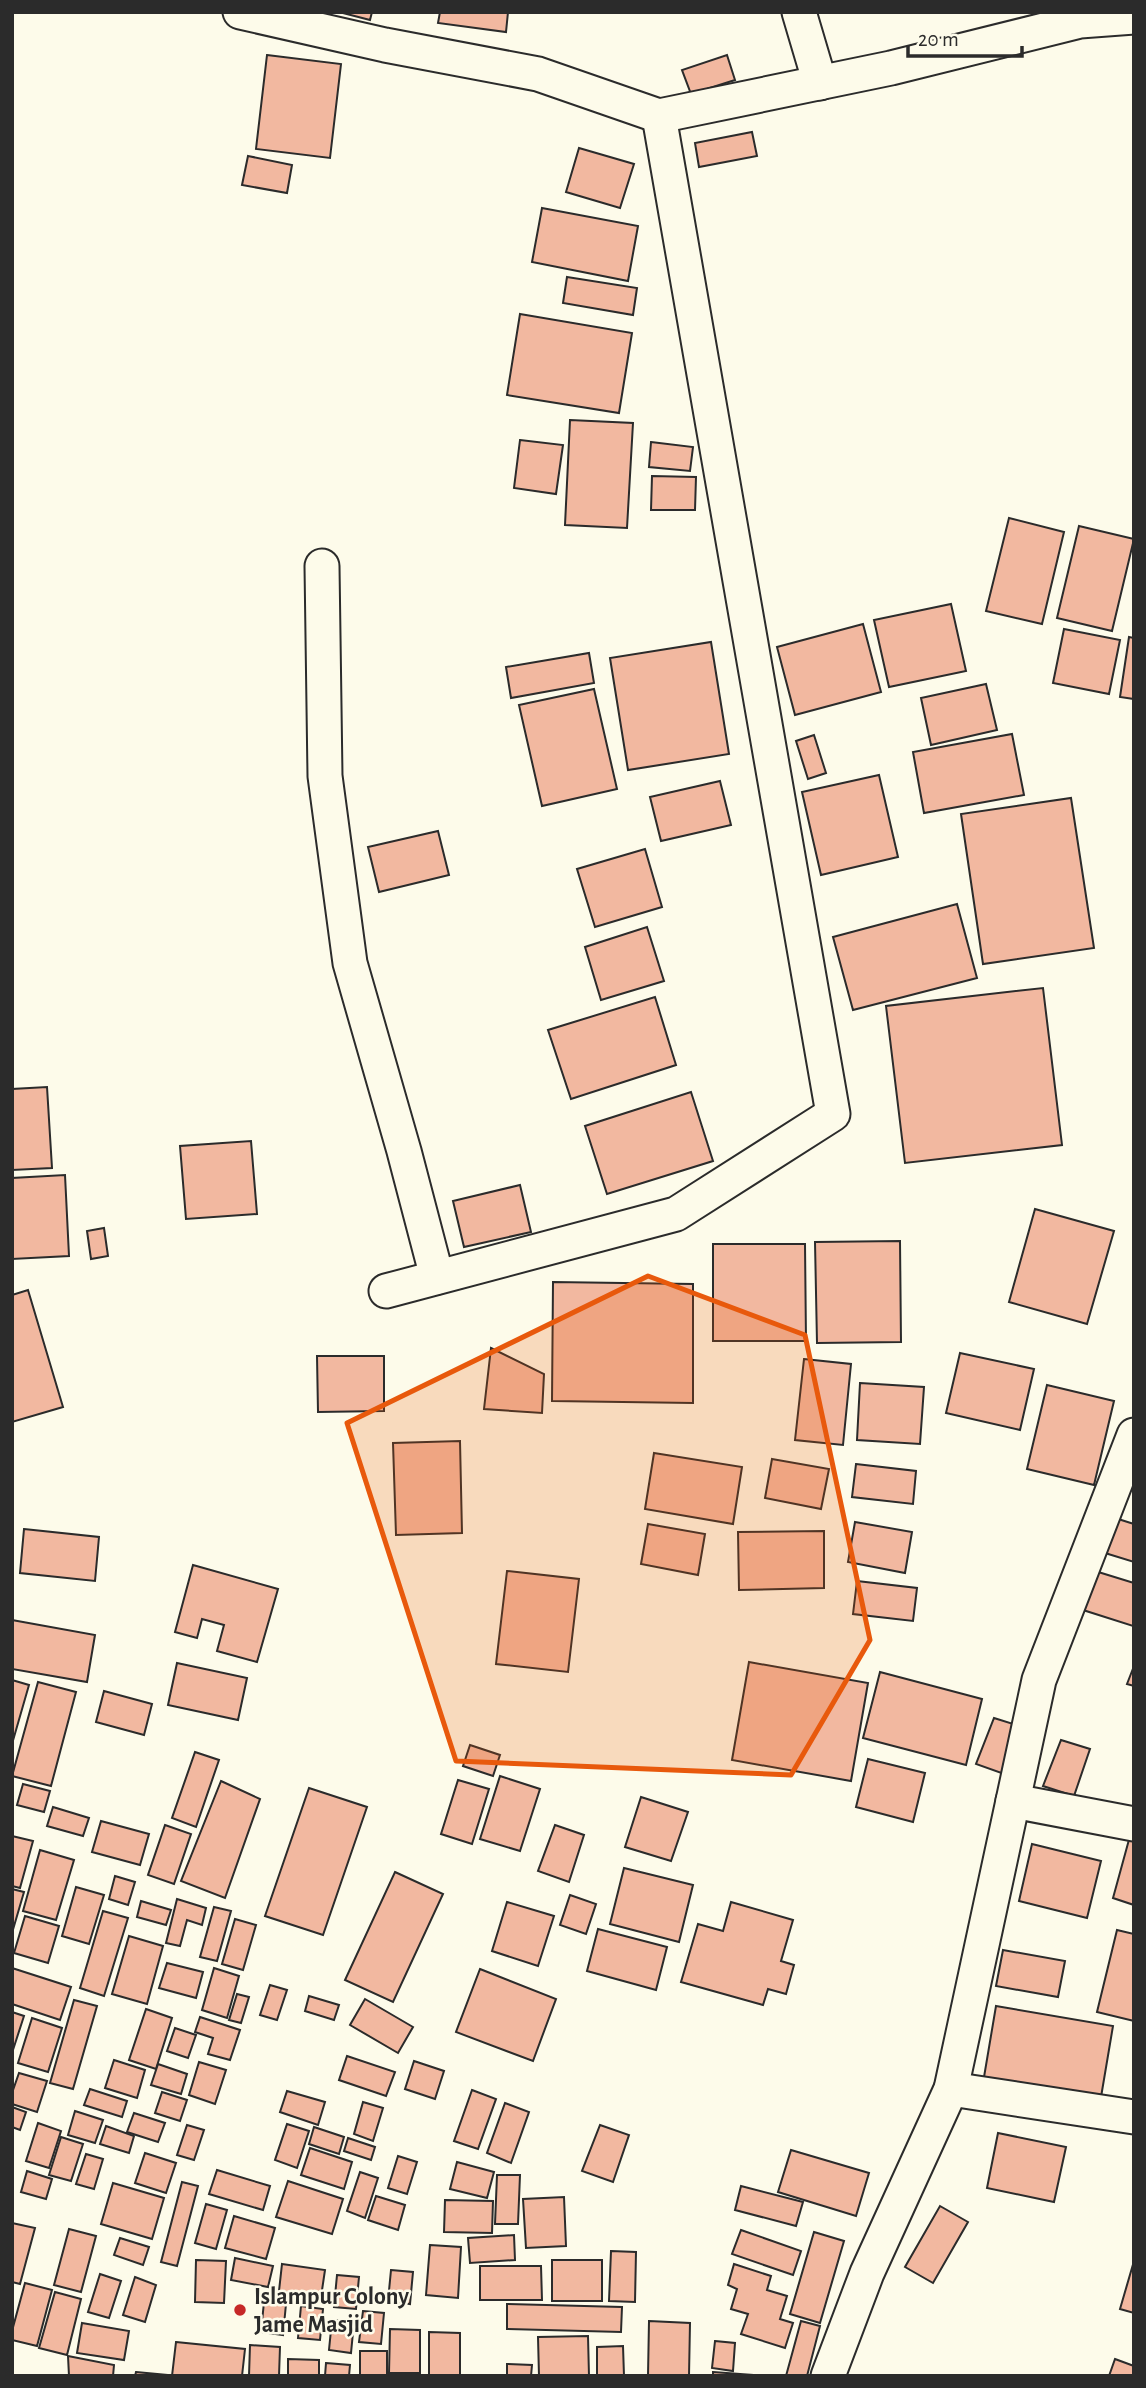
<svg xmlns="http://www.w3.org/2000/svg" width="1146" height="2388" viewBox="0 0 1146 2388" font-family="'Alegreya Sans',sans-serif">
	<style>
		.building { fill: #f2b8a0; stroke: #2b2b2b; stroke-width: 2 }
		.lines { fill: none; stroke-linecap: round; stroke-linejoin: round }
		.street-casing { stroke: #2b2b2b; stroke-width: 37 }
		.street { stroke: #fdfbea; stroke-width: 33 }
		.marked { fill: #e8590c; fill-opacity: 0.2; stroke: #e8590c; stroke-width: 5; stroke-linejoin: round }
		.poi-dot { fill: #c62828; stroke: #fdfbea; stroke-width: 2.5 }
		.labels { text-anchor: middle; stroke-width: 5; stroke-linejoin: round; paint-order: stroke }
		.poi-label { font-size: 24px; font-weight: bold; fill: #2b2b2b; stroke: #fdfbea; text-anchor: start }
	</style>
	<rect width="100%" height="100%" fill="#fdfbea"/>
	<g class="building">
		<polygon points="339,12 372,12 370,20"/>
		<polygon points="440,12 508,12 506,32 438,23"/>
		<polygon points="267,55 341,64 330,158 256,149"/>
		<polygon points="727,55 735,80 691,94 682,70"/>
		<polygon points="752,132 757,156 699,167 695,143"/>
		<polygon points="579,148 634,164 620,208 566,192"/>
		<polygon points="248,156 292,165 287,193 242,185"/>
		<polygon points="542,208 638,226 628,281 532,262"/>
		<polygon points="567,277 637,288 633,315 563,303"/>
		<polygon points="520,314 632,333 619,413 507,395"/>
		<polygon points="570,420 633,423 627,528 565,525"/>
		<polygon points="520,440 563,445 556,494 514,488"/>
		<polygon points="651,442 693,447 690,471 649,467"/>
		<polygon points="652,476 696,477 695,510 651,510"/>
		<polygon points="1009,518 1064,532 1042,624 986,611"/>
		<polygon points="1079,526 1134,539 1112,631 1057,618"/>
		<polygon points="951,604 966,671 889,687 874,620"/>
		<polygon points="863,624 881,692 795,715 777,647"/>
		<polygon points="1064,629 1120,640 1109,694 1053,683"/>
		<polygon points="1129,637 1134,638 1134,699 1120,697"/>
		<polygon points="711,642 729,754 628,770 610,658"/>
		<polygon points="589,653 594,683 511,698 506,667"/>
		<polygon points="986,684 997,730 931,745 921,698"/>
		<polygon points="594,689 617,789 542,806 519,705"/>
		<polygon points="1012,734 1024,795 924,813 913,752"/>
		<polygon points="814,735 826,773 808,779 796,741"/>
		<polygon points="879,775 898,857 821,875 802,792"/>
		<polygon points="720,781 731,825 661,841 650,797"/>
		<polygon points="1071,798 1094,948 983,964 961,814"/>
		<polygon points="438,831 449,875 379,892 368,847"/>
		<polygon points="645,849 662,907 595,927 577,869"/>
		<polygon points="957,904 977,978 853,1010 833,937"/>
		<polygon points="647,927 664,981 601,1000 585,947"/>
		<polygon points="1043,988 1062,1145 905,1163 886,1006"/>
		<polygon points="655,997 676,1065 571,1099 548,1030"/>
		<polygon points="47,1087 52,1168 12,1170 12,1089"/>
		<polygon points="691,1092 713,1161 607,1194 585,1126"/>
		<polygon points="251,1141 257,1214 186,1219 180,1146"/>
		<polygon points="65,1175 69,1256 12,1259 12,1178"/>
		<polygon points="520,1185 531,1232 464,1247 453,1201"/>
		<polygon points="1035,1209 1114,1231 1087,1324 1009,1302"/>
		<polygon points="104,1228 108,1256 91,1259 87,1231"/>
		<polygon points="900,1241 901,1342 817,1343 815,1242"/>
		<polygon points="713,1244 805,1244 806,1341 713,1341"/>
		<polygon points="553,1282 693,1284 693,1403 552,1401"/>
		<polygon points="28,1290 63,1407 12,1422 12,1295"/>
		<polygon points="491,1348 544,1374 542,1413 484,1409"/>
		<polygon points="960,1353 1034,1369 1020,1430 946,1413"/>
		<polygon points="317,1356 384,1356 384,1411 318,1412"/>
		<polygon points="804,1359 851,1364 843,1445 795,1440"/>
		<polygon points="860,1383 924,1387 920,1444 857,1440"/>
		<polygon points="1047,1385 1114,1401 1094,1485 1027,1469"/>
		<polygon points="460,1441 462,1533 396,1535 393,1443"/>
		<polygon points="654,1453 742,1467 733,1524 645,1509"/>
		<polygon points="772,1459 829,1469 821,1509 765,1498"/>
		<polygon points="856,1464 916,1471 913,1504 852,1497"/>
		<polygon points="1115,1518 1134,1524 1134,1562 1105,1553"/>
		<polygon points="855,1522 912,1532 905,1573 848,1562"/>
		<polygon points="648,1524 705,1534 698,1575 641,1564"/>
		<polygon points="24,1529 99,1537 95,1581 20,1573"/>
		<polygon points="824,1531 824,1588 739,1590 738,1532"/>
		<polygon points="193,1565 278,1589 257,1662 217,1651 224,1625 202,1619 197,1638 175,1632"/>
		<polygon points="507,1571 579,1579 568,1672 496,1664"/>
		<polygon points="1095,1571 1134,1583 1133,1626 1083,1610"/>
		<polygon points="857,1581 917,1588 913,1621 853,1614"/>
		<polygon points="12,1620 95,1635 87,1682 12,1669"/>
		<polygon points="749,1662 868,1683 851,1781 732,1760"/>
		<polygon points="177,1663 247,1678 238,1720 168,1705"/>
		<polygon points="1134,1666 1134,1686 1127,1684"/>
		<polygon points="880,1672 982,1699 966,1765 863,1738"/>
		<polygon points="12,1680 29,1685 12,1744"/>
		<polygon points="38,1682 76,1692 51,1786 12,1776"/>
		<polygon points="104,1691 152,1704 144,1735 96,1722"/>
		<polygon points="994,1718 1023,1727 1007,1775 976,1764"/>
		<polygon points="1061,1740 1090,1749 1074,1796 1043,1786"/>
		<polygon points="470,1745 500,1755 493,1776 463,1766"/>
		<polygon points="195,1752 219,1760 196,1827 172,1818"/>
		<polygon points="868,1759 925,1773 913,1822 856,1807"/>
		<polygon points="500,1776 540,1789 520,1851 480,1839"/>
		<polygon points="458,1780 489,1789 472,1844 441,1834"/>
		<polygon points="221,1781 260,1799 225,1898 181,1881"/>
		<polygon points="23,1784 50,1791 44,1812 17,1805"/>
		<polygon points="309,1788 367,1807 323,1935 265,1916"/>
		<polygon points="641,1797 688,1812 671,1861 625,1847"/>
		<polygon points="53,1807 89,1818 83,1836 47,1826"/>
		<polygon points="101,1821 149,1834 140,1865 92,1852"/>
		<polygon points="165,1825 191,1834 174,1884 148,1875"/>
		<polygon points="555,1825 584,1835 569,1882 538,1871"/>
		<polygon points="12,1836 33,1841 20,1888 12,1886"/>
		<polygon points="1130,1836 1134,1837 1134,1905 1113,1898"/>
		<polygon points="1032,1844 1101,1861 1087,1918 1019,1901"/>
		<polygon points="40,1850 74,1860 56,1920 23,1911"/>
		<polygon points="624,1868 693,1885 679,1942 610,1924"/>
		<polygon points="395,1872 443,1894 393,2002 345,1980"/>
		<polygon points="115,1876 135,1882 128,1905 109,1899"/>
		<polygon points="76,1887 104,1895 89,1944 62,1936"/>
		<polygon points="12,1889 24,1892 12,1933"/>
		<polygon points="570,1895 596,1904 586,1934 560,1925"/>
		<polygon points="177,1899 206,1908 202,1925 187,1920 180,1946 166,1943"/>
		<polygon points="141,1901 171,1910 166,1925 137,1917"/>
		<polygon points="507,1902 554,1916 538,1966 492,1951"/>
		<polygon points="731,1902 793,1920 781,1961 794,1965 786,1994 768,1989 763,2005 681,1982 698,1924 723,1931"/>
		<polygon points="214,1907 231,1911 217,1961 200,1957"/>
		<polygon points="103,1911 128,1918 104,1996 80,1988"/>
		<polygon points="25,1916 59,1926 48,1963 14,1953"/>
		<polygon points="235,1919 256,1925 243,1970 222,1964"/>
		<polygon points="598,1929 667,1947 656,1990 587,1971"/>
		<polygon points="1117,1930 1134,1934 1134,2021 1097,2012"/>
		<polygon points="129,1936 163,1946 147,2004 112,1994"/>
		<polygon points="1003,1950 1065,1961 1058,1997 996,1986"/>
		<polygon points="167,1963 203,1972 196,1998 159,1988"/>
		<polygon points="12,1968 71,1987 60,2020 12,2004"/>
		<polygon points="214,1968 239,1976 227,2018 202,2010"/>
		<polygon points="480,1969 556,1999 533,2061 456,2032"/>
		<polygon points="270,1985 287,1990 277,2020 260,2015"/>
		<polygon points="237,1994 249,1997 241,2023 229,2020"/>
		<polygon points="309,1996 339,2005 334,2020 305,2011"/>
		<polygon points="365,1999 413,2027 398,2053 350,2025"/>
		<polygon points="74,2000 97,2006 73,2089 50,2083"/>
		<polygon points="996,2006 1113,2026 1100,2103 983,2083"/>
		<polygon points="146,2009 172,2018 156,2069 129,2060"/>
		<polygon points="12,2012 24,2016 12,2053"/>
		<polygon points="200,2017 240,2030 230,2060 208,2054 213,2038 195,2032"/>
		<polygon points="32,2018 62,2028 48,2072 18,2063"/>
		<polygon points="175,2028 196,2035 188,2058 167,2051"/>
		<polygon points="347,2056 395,2072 386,2096 339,2080"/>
		<polygon points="114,2060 145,2070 137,2098 105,2088"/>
		<polygon points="414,2061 444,2071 435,2099 405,2089"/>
		<polygon points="199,2062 226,2070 215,2104 189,2095"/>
		<polygon points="158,2064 187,2074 181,2094 151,2085"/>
		<polygon points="19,2073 47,2081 37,2112 12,2104 12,2093"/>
		<polygon points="90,2089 127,2101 122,2117 84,2105"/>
		<polygon points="472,2090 496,2099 478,2149 454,2141"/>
		<polygon points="287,2091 325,2102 318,2125 280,2112"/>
		<polygon points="162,2092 187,2100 180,2121 155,2113"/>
		<polygon points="363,2102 383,2108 373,2141 354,2134"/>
		<polygon points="505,2103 529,2112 511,2163 487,2153"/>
		<polygon points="12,2107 26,2112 20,2130 12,2127"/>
		<polygon points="75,2111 103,2120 95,2143 68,2135"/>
		<polygon points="134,2113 165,2123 158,2142 127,2132"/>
		<polygon points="38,2123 61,2131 49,2168 26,2161"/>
		<polygon points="287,2124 309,2131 297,2168 275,2160"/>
		<polygon points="187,2125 204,2130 194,2160 177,2155"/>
		<polygon points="600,2125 629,2135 613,2182 582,2171"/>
		<polygon points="106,2126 134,2136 129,2153 100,2144"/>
		<polygon points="314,2127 344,2137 339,2154 309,2144"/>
		<polygon points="998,2133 1066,2147 1054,2202 987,2188"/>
		<polygon points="61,2137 83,2144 71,2181 49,2175"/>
		<polygon points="348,2138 375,2147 371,2160 344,2151"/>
		<polygon points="310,2148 352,2162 344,2189 301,2175"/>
		<polygon points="791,2150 869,2173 856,2216 778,2192"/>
		<polygon points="145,2153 176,2163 166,2193 135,2183"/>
		<polygon points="86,2154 103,2159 94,2189 76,2184"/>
		<polygon points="398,2156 417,2162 407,2194 388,2188"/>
		<polygon points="457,2162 494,2172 487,2198 450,2189"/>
		<polygon points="217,2170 270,2186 263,2210 209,2194"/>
		<polygon points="27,2171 52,2179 46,2199 21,2192"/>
		<polygon points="360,2172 378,2178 365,2218 347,2211"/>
		<polygon points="497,2175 520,2175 518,2224 495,2224"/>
		<polygon points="288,2181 343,2199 332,2234 276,2217"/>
		<polygon points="182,2182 198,2186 177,2266 161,2262"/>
		<polygon points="113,2183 164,2198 152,2239 101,2224"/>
		<polygon points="741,2186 803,2202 796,2226 735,2210"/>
		<polygon points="376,2196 405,2205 398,2230 368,2220"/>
		<polygon points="564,2197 566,2246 526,2248 523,2199"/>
		<polygon points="445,2200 493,2201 492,2233 444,2232"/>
		<polygon points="206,2204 227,2210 216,2249 195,2243"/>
		<polygon points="940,2206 968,2222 933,2283 905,2267"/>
		<polygon points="234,2216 275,2228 266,2259 225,2248"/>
		<polygon points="12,2223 35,2228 20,2284 12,2282"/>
		<polygon points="69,2229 96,2236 81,2292 54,2285"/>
		<polygon points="741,2230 801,2251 793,2275 732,2254"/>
		<polygon points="814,2232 844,2241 820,2323 790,2314"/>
		<polygon points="514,2235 515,2260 470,2263 468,2238"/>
		<polygon points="120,2238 149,2247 143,2265 114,2255"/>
		<polygon points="430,2245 461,2247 458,2298 426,2295"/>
		<polygon points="611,2251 636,2252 635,2302 609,2301"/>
		<polygon points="235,2258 273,2266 268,2287 231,2280"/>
		<polygon points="196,2260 226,2261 224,2303 195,2302"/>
		<rect x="552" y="2260" width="50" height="41"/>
		<polygon points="1134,2261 1134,2313 1120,2309"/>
		<polygon points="282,2264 325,2270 321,2297 279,2291"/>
		<polygon points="734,2264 771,2276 767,2290 787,2296 780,2319 793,2323 785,2348 741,2334 748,2314 731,2309 737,2289 728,2285"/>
		<polygon points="480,2266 541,2266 542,2300 480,2300"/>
		<polygon points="391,2270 413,2272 410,2304 388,2301"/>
		<polygon points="100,2274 121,2281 109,2318 88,2312"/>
		<polygon points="337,2275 359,2277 356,2309 334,2307"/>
		<polygon points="135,2277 156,2285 145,2322 123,2315"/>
		<polygon points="25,2283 52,2290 37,2346 12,2340 12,2331"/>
		<polygon points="55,2292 81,2299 67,2355 39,2348"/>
		<polygon points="264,2302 286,2304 283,2335 261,2332"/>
		<polygon points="507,2304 622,2307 621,2332 507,2329"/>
		<polygon points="301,2306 323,2309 320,2340 298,2338"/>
		<polygon points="363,2311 384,2313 381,2344 359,2342"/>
		<polygon points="332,2320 354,2322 351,2353 329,2350"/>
		<polygon points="649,2321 690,2323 689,2376 648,2376"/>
		<polygon points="801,2321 820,2326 807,2376 786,2376"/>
		<polygon points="82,2323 129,2331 124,2360 77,2353"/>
		<polygon points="390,2329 420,2330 420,2373 389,2373"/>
		<polygon points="429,2332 460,2333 460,2376 429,2376"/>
		<polygon points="588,2336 589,2376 539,2376 538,2337"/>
		<polygon points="715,2341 735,2343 733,2371 712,2368"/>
		<polygon points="176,2342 245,2349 242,2376 172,2376"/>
		<polygon points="250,2345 280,2347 279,2376 249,2376"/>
		<polygon points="623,2346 624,2376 597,2376 597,2347"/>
		<rect x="360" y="2351" width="27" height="25"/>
		<polygon points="68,2356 114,2365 113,2376 69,2376"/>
		<polygon points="288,2359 319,2360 319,2376 288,2376"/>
		<polygon points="1115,2359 1134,2366 1134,2376 1109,2376"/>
		<polygon points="326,2363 350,2365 349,2376 325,2376"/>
		<polygon points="507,2364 532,2365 531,2376 507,2376"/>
		<polygon points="136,2372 167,2375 167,2376 135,2376"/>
		<polygon points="713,2372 768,2376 713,2376"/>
	</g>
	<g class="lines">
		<g class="street-casing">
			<g id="street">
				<polyline points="240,12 385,45 538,74 659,116 891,68 1080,21 1134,17"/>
				<polyline points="799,12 820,83"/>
				<polyline points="322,566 325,776 350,963 404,1151 437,1277"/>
				<polyline points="386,1291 676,1214 833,1114 659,116"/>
				<polyline points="1013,1801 1134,1824"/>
				<polyline points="951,2089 1134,2117"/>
				<polyline points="828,2376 867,2273 951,2089 1039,1680 1134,1435"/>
			</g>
		</g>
		<use href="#street" class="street"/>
	</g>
	<path class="marked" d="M648,1276L805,1335L870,1640L791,1775L456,1761L347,1423Z"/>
	<circle class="poi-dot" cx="240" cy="2310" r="7"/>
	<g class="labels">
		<g class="poi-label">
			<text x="254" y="2304">Islampur Colony<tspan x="254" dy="28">Jame Masjid</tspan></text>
		</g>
	</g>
	<rect width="1146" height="2388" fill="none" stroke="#2b2b2b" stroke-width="28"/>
	<path d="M908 46v10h114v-10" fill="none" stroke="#2b2b2b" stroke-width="3.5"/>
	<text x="918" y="46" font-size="21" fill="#2b2b2b" stroke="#fdfbea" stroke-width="5" paint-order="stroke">20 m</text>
</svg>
